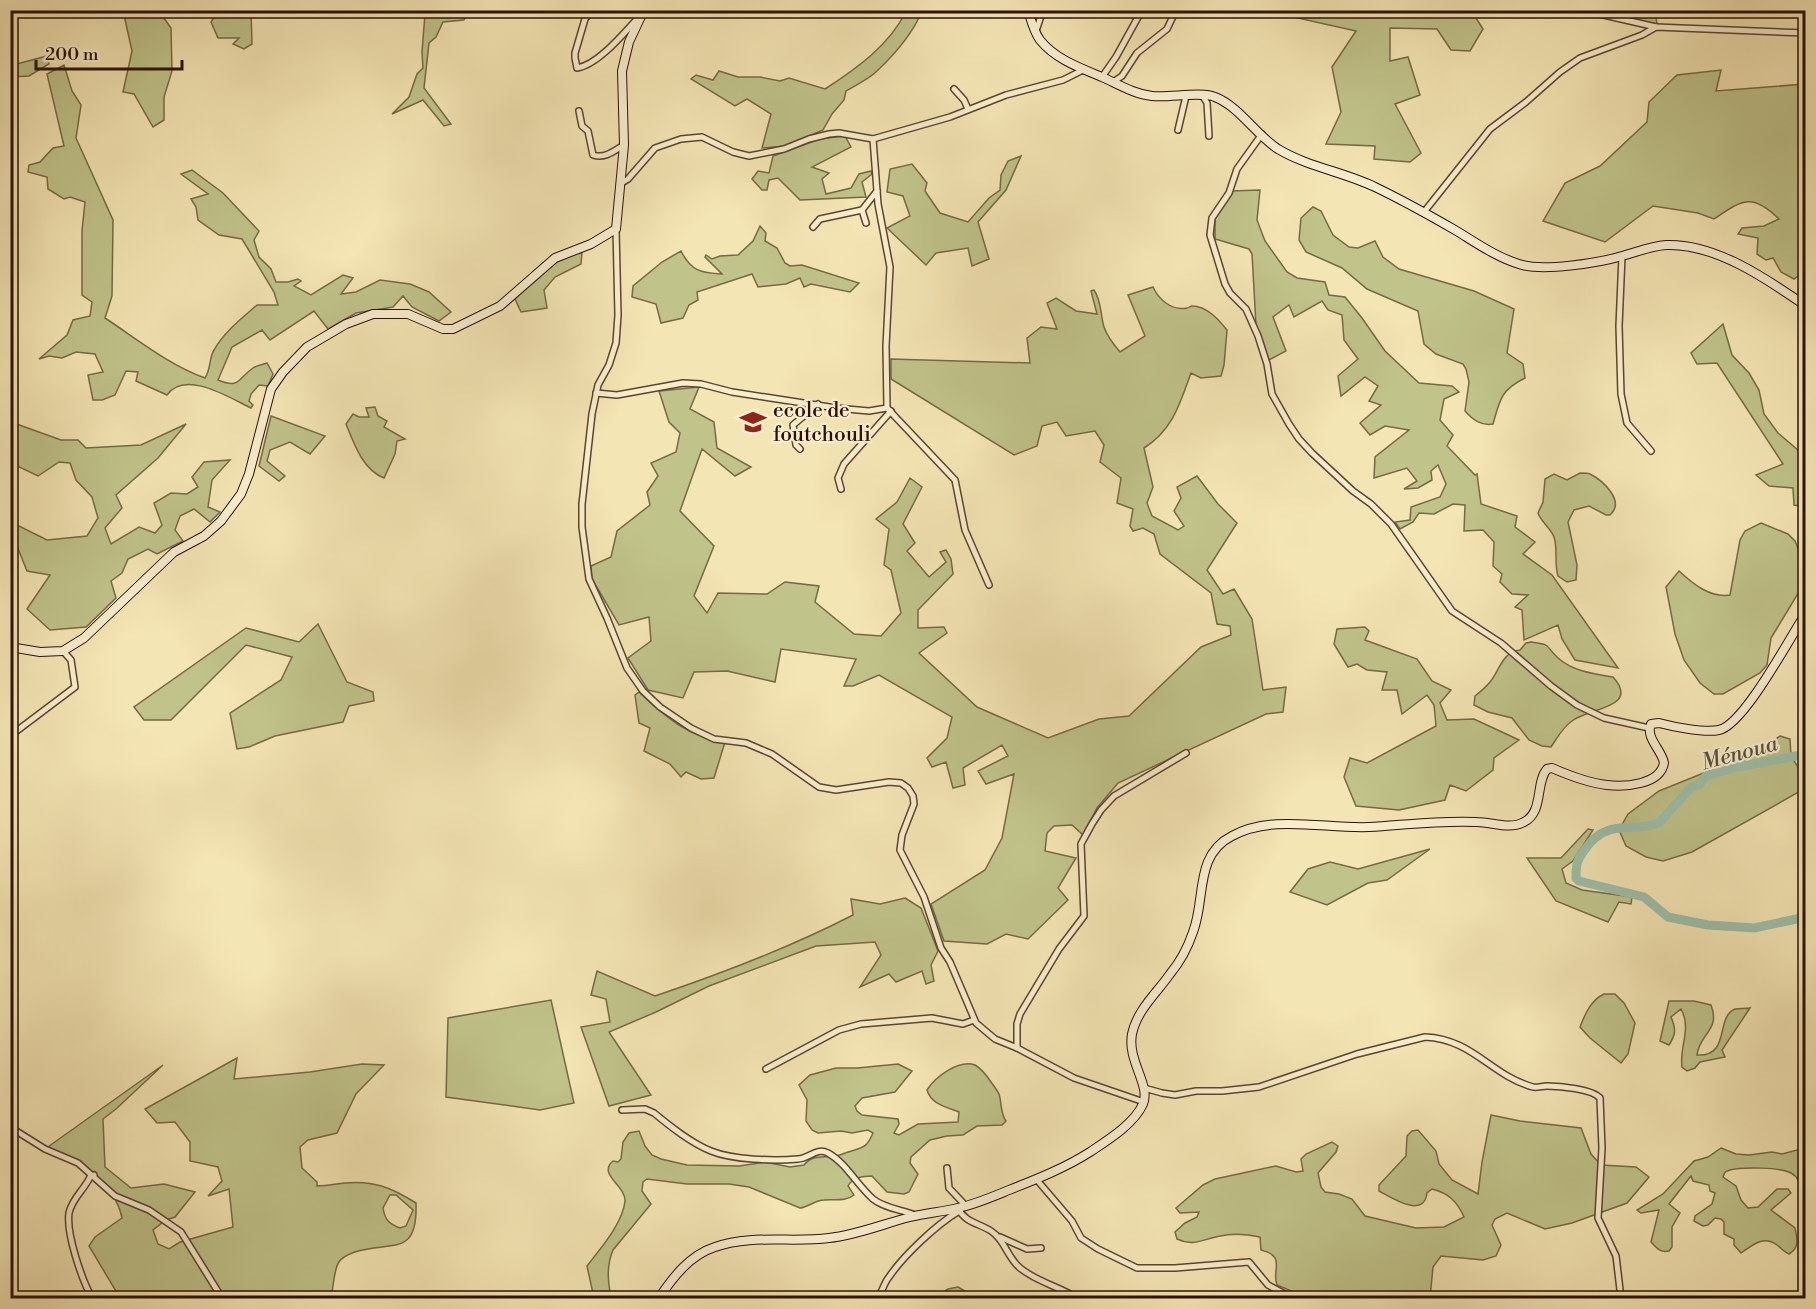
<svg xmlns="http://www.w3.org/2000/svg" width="1816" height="1309" viewBox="0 0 1816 1309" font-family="'Libre Bodoni',serif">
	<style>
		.green { fill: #c0c38a; stroke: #756a45; stroke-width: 1.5; fill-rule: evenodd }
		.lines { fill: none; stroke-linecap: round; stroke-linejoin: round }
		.river { stroke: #9cbfaa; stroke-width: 9 }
		.street-casing { stroke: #5c452d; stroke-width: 8 }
		.secondary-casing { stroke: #2a1000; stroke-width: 10 }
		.street { stroke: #f8eece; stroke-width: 5 }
		.secondary { stroke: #f8eece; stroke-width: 8 }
		.labels { text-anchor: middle; stroke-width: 4.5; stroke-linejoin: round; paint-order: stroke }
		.poi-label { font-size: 21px; fill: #2a1000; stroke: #f8eece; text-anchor: start }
		.water-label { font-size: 22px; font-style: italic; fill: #524d3c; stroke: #f8eece }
	</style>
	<rect width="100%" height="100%" fill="#f4e5b4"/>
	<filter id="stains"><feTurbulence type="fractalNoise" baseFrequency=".00333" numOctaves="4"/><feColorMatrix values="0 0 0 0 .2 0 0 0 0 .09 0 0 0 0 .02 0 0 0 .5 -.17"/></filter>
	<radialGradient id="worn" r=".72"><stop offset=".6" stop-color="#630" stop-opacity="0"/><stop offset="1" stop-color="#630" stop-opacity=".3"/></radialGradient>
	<g class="green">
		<polygon points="120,11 159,11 171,28 172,71 164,97 164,120 153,127 134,94 123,92 132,51 124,15"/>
		<polygon points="248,11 251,12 252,44 244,49 233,44 239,38 218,38 211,22 217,12"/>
		<polygon points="423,11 465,11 466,15 464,20 443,22 436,37 429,43 424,88 451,124 444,126 423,100 392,114 409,97 417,74 423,68 422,52 425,14"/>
		<path d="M906,11H922C913,33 895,54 877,71C869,79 856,85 846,91L844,100L832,114L823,130L786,146L762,148L771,114L747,99L735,106L691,79L696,75L713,80L719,71L738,77H760L780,81L789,78L825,89C856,69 890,45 906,11Z"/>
		<polygon points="1267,11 1489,10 1489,11 1476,18 1483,29 1470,51 1451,50 1437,29 1390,28 1390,61 1408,57 1420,95 1395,104 1421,153 1410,162 1374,159 1375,146 1326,144 1341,112 1332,67 1356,31"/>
		<polygon points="1593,11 1655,11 1657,24"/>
		<polygon points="47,56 49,64 29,76 11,77 11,63 13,65"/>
		<path d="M64,65L72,91L81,105L76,138L113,220L112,296L105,318C137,339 169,365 205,378C211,369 209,358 214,350C224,332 242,318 257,305H278L274,292L242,239L219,235L198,220L196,207L191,199L208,194L181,174L192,170L223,193L259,231L254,240L259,257L271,269L276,282H288L298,279L301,281L294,286L311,295L343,275L353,278L341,294L356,292L380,280L410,284L429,292L451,312L439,321L412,307L403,296L393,307L356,313L328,329L314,311L270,340L262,330L232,347L218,380C240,389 237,379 253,368C257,365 262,365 267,363L273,374L268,386L259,385L251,394L249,401L253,405L251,408C230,398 185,369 167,395L136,381L138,372L126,371L115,395L102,400H93L88,375L103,372L95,354L76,352L62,358L49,356L39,359L67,335L73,320L90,316L92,302L82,295V231L85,202L70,197L64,199L48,189L47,177L28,172L29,165L40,162L53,148L64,146L47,74Z"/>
		<path d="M1721,70L1716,91L1805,84V155L1802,159L1806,162L1805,271L1794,279L1781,272L1773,258L1766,260L1757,254L1758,238L1738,234L1742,228L1764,226L1779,219C1752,192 1742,200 1714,219L1698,213L1653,206L1605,242L1543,221L1565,183L1600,166L1647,122L1649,102L1677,75Z"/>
		<polygon points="845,136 851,147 812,167 829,173 822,179 826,194 851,188 859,174 871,171 872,174 862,182 866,197 800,200 778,178 769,180 767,190 762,190 752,179 758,171 769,173 773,156 820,139"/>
		<polygon points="1021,156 1006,190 978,222 989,259 972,266 968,248 936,253 926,265 887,228 910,216 903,196 887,192 890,169 912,164 927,183 925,191 940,213 968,222 989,198 1000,190 1001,175 1008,161"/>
		<polygon points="1260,190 1257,220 1265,241 1287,272 1297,278 1325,282 1329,295 1345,297 1362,318 1385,351 1419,383 1452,386 1459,392 1444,399 1440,420 1453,435 1447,446 1475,475 1477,474 1481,504 1517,516 1515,527 1535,542 1523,554 1552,575 1618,668 1575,660 1562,639 1558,625 1524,640 1522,610 1515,607 1528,595 1512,594 1500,582 1502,574 1493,566 1494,542 1483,530 1464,531 1465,505 1453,504 1434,514 1419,513 1413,522 1400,529 1395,522 1410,520 1411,507 1440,497 1446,484 1438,465 1431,471 1432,480 1418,488 1404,489 1417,481 1407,468 1374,478 1375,457 1409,430 1385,426 1370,435 1360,423 1381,405 1369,401 1378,386 1365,377 1341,396 1338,376 1358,359 1344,340 1342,315 1328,310 1322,301 1294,317 1289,305 1273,317 1286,351 1269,360 1256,325 1252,254 1249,249 1215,239 1215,218 1231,191"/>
		<path d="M1313,207L1321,211L1333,235L1349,247L1358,248L1375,241L1383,257L1399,269L1474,291L1514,309L1507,353L1523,364L1525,378C1501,390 1500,399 1493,424C1481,426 1473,420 1465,411L1469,382L1466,369L1463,364L1436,354L1424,344L1418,311L1367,289L1342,268L1306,252L1299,240L1301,218Z"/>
		<path d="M760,226L766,233L765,241L777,248L785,263L790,266L802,265L859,283L850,292L811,284L804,287L800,278L786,284L758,287L752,274L697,292L698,300L689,305L683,318L661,323L656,304L632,297L633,286L662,262L681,251C691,271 701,273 722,274L705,257L706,255L712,259L720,256L738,255L753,241Z"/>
		<path d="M582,252L581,264L555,277L544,290L547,308L521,312L515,299C532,276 555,260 582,252Z"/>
		<path d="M1153,287C1159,300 1172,311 1187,308C1189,308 1190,306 1192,306C1207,306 1219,320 1227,330L1224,365L1221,376L1201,378L1191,373C1180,403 1173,430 1144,448L1153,487L1147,503L1152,516L1178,530L1184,526L1174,511L1181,498L1177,487L1197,476L1218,504L1237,523L1207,570L1223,594L1234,589L1252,619L1263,690L1286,687L1283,712L1266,714L1118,783L1097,808L1083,835L1072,825L1054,826L1047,833L1045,851L1076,858L1058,888L1068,900L1028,939L1006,934L987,944L944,941L931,904L985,870L1002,838L1014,774L986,784L978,771L1008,756L1002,745L963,768L965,785L953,788L946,762L932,767L927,758L947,738L952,717L879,675L853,686H844L856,659L781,649L775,682L727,671L694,672L683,698L648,690L628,658L651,641L649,617L619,625L592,579L591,566L611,557L617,531L650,505L647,492L658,476L651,463L676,452L680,433L669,422L659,391L699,387L690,409L714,422L717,448L751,467L735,476L702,449L680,511L714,546L694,596L707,613L718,593L767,594L785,582L819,586L815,602L854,634L881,636L901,613L891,570L884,565L889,529L876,519L897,502L910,478L922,487L903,524L915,543L907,551L929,577L946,562L940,552L946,550L951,559L953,574L918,610V628L944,627L947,633L919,653L977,707L1048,738L1099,719L1129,716L1201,647L1231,635L1230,626L1217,624L1211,593L1160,554L1154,534L1143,528L1133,531L1130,526L1133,509L1117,503L1121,478L1100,462L1104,445L1095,431L1066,436L1057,422L1042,426L1037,446L1014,455L891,379V359L1030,363L1027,338L1041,327L1057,329L1047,303L1056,298L1076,311L1097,314L1091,291L1094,290C1102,302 1100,314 1104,327C1107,336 1114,345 1120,352L1145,336L1128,295Z"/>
		<polygon points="1723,324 1732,355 1749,373 1759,390 1764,414 1778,433 1805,456 1805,507 1794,505 1793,488 1769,486 1756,475 1783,464 1717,363 1697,364 1691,353"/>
		<path d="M375,407L378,416L387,421L384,427L405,439L397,441L395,454L384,478C363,470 354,444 346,424L353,414L359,417H369L366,408Z"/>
		<polygon points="271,416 325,436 310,454 290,442 270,450 267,461 285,476 279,481 259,466"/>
		<polygon points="11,422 61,440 78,440 86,448 141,445 186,424 158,458 116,495 122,508 105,528 111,544 139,527 155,533 162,525 154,503 171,493 187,494 198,487 192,477 204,462 230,460 212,480 208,507 220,512 210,522 194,509 180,516 175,530 183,541 157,554 148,549 128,559 122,573 111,581 116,598 86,627 50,630 27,609 50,575 27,571 17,546 11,546 11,527 13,523 47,540 87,536 98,518 92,497 76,480 70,463 59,462 38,476 11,463"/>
		<path d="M1580,473C1581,473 1589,473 1590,474C1602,480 1626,501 1610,515H1606L1589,506L1574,510L1568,522L1577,565L1576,580L1567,582L1558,576C1554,564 1558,549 1554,537C1550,527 1541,522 1538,513L1543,502L1545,479L1554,474L1567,480Z"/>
		<path d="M1761,523L1788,534L1795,541L1803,560L1802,587L1771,638L1767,665L1760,673L1723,694H1714L1700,683L1684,660L1675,634L1666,587L1679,571C1693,584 1710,598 1730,595L1740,540L1745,531Z"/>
		<polygon points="318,624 347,682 373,692 374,701 349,706 343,722 275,736 249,747 237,749 230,713 281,680 292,657 246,645 171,720 144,720 134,707 246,628 299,642"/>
		<polygon points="1365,627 1369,631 1365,640 1417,659 1432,681 1451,690 1440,703 1447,720 1474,719 1519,740 1494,758 1493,770 1466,791 1450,785 1445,800 1399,810 1356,806 1344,777 1350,758 1367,763 1436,726 1434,705 1427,695 1402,714 1397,690 1382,690 1387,672 1367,670 1357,664 1348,667 1334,644 1337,629"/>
		<path d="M1531,642C1553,645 1544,645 1558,658C1572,671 1595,674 1613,677C1641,708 1588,708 1572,721C1563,727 1557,738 1551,747L1542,746L1529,740L1512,718L1488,712L1474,705L1475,696C1480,692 1486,687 1490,682C1499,671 1503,651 1520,650L1526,643Z"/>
		<path d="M639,692C664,716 690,738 725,742L714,778L701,779L686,772L681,777L670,764L644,751L650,728L639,723L635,695Z"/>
		<polygon points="1780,736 1790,739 1791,756 1805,778 1804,787 1797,793 1692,852 1663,861 1646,857 1626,846 1619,830 1628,814 1659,791 1758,751"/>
		<polygon points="1588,829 1593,830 1573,861 1562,869 1566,883 1582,890 1632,897 1631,904 1619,902 1608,922 1556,901 1527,858 1561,858"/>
		<polygon points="1430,849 1387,880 1368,883 1327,905 1290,892 1308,869 1330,862 1358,869"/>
		<path d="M905,898L921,908L938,951L931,965L934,981L926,984L922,971L896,982L889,974L860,987L881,955L875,942L816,946L709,986L656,1012L609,1032L651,1095L609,1106L581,1027L610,1022L606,999L591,995L597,971L655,996C723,973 789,948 853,915L851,899L880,904Z"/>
		<path d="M1604,994H1615L1624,1003L1635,1023L1628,1054L1621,1063L1590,1038L1580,1027C1585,1014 1591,1000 1604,994Z"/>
		<polygon points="551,1000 574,1103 540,1110 446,1097 448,1018"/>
		<path d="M1669,1001H1694L1711,1005C1721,1030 1699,1034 1697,1055C1731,1057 1715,1017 1735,1009C1739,1008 1746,1009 1750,1008L1722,1050L1725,1057L1700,1062L1695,1068L1687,1071L1682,1067C1679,1047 1692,1029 1681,1009L1671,1017C1676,1029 1676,1034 1669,1045L1660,1041Z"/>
		<path d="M237,1058L234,1079L310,1072L362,1064L384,1065L356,1094L337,1133L308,1140L300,1147L302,1168L317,1182V1186C327,1186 335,1184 345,1183C374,1180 392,1188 416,1203C418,1259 390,1240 355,1252C349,1254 342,1257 339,1262C334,1268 333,1290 331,1298H120L89,1246L95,1237L122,1218C114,1179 77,1164 45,1149L163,1065L116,1109L103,1119L105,1167L131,1188L164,1184L195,1192L175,1217L166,1220L153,1230L158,1244L169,1249L180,1242L233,1227L229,1189L208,1196L222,1181L218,1167L190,1161V1142L175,1122L157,1123L145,1109ZM390,1195H396L413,1210L406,1226L400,1228C389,1224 385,1220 383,1208Z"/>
		<path d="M898,1064L912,1071L895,1092L862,1098L855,1106L857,1111L862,1115L898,1119L899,1124L894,1133L899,1135L918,1124L958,1122L959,1112C946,1107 931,1104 927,1090C935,1077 959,1059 975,1065C982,1069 987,1076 991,1082C994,1086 997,1090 999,1094C1002,1103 1000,1113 1006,1121L1002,1125L977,1126L963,1135L947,1136L930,1140L911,1157L910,1163L918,1174L909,1192L904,1194L887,1192L872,1176C863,1176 853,1177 848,1186L854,1195C846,1202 834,1199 824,1200C815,1200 809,1207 800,1208L749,1187L729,1184H687L647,1179L643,1182L642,1191L651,1204L613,1250C606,1267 608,1281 611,1298H594L587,1266C600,1249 623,1223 625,1201C626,1186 597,1174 613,1161L618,1162L621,1159L623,1142L629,1133L639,1131L645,1146L652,1155L661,1159L687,1165L739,1166L765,1162L790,1167L804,1165C813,1154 822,1158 835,1156C839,1156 844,1153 848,1152C863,1147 866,1149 873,1133L868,1130L852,1133L841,1131L818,1133L812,1130L806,1121L807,1100L799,1085L810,1075L836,1068H857Z"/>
		<path d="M1491,1115L1520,1121L1581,1128L1591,1154L1601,1165L1636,1167L1649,1177L1627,1203L1572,1223L1545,1229L1507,1213L1495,1219L1492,1225L1501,1245L1496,1256L1483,1260L1441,1256L1433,1267L1430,1298H1380L1338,1295L1331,1298H1308L1277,1285C1271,1271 1287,1256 1261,1250L1260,1237C1247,1234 1233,1233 1220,1236C1204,1239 1193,1247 1177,1239L1175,1232L1185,1223L1197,1217L1199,1212L1180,1213L1176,1208L1203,1185L1215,1179L1276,1166L1296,1172L1303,1171L1301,1159L1306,1154L1332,1142L1338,1146L1336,1152L1318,1173L1321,1187L1325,1192L1339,1194L1352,1199L1365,1216L1416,1228L1444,1227L1464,1217C1457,1201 1448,1193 1432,1189L1427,1193C1424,1219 1392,1198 1379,1191V1185L1406,1156L1407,1136L1412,1131L1418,1130L1436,1151L1439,1164L1452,1180L1478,1194L1482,1162Z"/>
		<path d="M1721,1148L1736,1154L1749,1155L1772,1152L1782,1154L1797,1150L1805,1153V1193H1802C1800,1185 1799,1177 1791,1173C1781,1167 1741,1167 1730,1170C1724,1172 1725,1172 1723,1177L1736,1186L1741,1200L1748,1208L1758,1207L1777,1189H1788L1791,1193L1771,1210L1795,1228C1797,1238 1800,1248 1789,1254C1784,1252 1781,1248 1777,1245C1763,1235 1753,1245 1741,1253L1734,1245V1239L1724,1234V1222L1721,1219L1715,1218L1708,1225L1703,1226L1694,1221L1695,1216L1712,1204L1715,1193L1710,1191L1709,1185L1693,1181L1691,1176L1669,1204L1680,1213L1672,1227V1247L1669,1251C1660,1253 1657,1248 1651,1242L1659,1210L1641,1213L1637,1210L1663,1194L1694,1161L1708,1157Z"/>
		<polygon points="958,1287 976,1298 934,1298 948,1289"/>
	</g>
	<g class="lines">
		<path class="river" d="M1806,754L1738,767L1706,776L1700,784L1691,787L1659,823C1631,833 1607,818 1586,848C1577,860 1576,863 1576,878L1579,881L1644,897L1668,917L1708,925L1754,928L1806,917"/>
		<g class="street-casing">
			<g id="street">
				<path d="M592,10L585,19L575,53V58L577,68C598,65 624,33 638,18"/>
				<polyline points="1582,10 1656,27"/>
				<polyline points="1036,31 1043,10"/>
				<polyline points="1102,77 1116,57 1142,10"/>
				<polyline points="1113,82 1122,76 1137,53 1167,29 1176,10"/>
				<polyline points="954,89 964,100 968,109"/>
				<polyline points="1202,95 1207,103 1209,136"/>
				<path d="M579,111L582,126L588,131L593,155C605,159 614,151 624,145"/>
				<polyline points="1178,130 1186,96"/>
				<polyline points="1262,134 1237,169 1229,193 1212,218 1210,235 1225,284 1230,293 1246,309 1258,336 1267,364 1272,394 1289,424 1299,439 1312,453 1353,491 1371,504 1391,524 1452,611 1501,643 1551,686 1577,705 1604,718 1649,728"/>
				<polyline points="620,184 628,179 655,148 681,139 702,137 733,152 749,156 784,149 809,139 829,134 839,133 873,139 950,117 1006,95 1063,80 1083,70"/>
				<polyline points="1424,212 1490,129 1526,102 1560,72 1580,58 1642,35 1656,27 1806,33"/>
				<polyline points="866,223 862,210 877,191"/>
				<polyline points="813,227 820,219 862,210"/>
				<polyline points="616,229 618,315 616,343 609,365 598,385 592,414 582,504 582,527 589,579 607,618 627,668 643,691 660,707 691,728 714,739 746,743 772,754 819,787 836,790 889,782 901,783 908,788 913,796 914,804 902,835 900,850 924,897 941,948 950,962 976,1023 995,1039 1017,1048 1074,1078 1144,1102"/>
				<polyline points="1622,256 1619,326 1621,394 1627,423 1651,451"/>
				<polyline points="596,393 617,395 683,383 701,384 732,392 836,408 869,411 887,408 886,346 890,267 878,204 873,139"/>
				<polyline points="887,408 955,480 965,530 989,585"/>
				<polyline points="800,449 796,445 793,425 818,404"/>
				<polyline points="841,489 838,478 844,464 891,411"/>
				<polyline points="10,736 75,687 71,660 63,651"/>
				<polyline points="1017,1048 1017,1024 1020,1014 1059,949 1084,916 1081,844 1092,824 1101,810 1114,796 1186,753"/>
				<polyline points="766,1069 839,1030 861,1024 932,1018 963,1024 974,1020"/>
				<path d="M1144,1088L1162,1093L1175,1095L1196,1091H1222L1259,1087L1357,1054L1425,1037C1473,1039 1490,1075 1533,1087C1536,1088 1543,1086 1547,1086C1560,1086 1592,1089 1600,1098L1602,1148L1598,1218L1616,1256L1621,1298"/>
				<polyline points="10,1103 14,1118 13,1129 45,1149 78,1163 115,1196 149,1210 181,1232 222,1298"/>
				<path d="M622,1110L645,1109L654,1113C671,1127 691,1143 711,1151C733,1160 774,1161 798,1159C809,1159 816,1147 828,1153C846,1163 857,1185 873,1199C884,1208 902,1210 915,1215"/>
				<polyline points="947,1168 949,1188 966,1206"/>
				<polyline points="1037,1180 1072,1221 1081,1238 1098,1249 1137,1268 1175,1268 1249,1262 1268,1285 1292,1298"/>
				<path d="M958,1208C965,1223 979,1223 991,1231C1005,1240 1007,1257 1020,1268C1037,1282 1058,1286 1077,1298"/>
				<polyline points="1000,1237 1027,1249 1041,1248"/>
				<path d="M92,1298C82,1280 66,1234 69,1213C72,1198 85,1189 90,1177L94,1175"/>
				<path d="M878,1298C882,1292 884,1283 889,1277C904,1255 936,1225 959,1211"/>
			</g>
		</g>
		<g class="secondary-casing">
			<g id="secondary">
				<path d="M1028,10C1031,20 1034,32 1040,40C1055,59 1080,68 1102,77C1118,84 1134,94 1152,96C1169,98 1202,91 1215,97C1240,107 1256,135 1278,149C1308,167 1344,172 1375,187C1402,200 1429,215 1455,230C1475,242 1496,257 1519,264C1541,272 1599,263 1622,256C1637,252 1651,246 1666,245C1715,243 1767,279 1806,306"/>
				<polyline points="10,647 40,652 63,651 84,638 174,552 204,536 221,521 241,494 249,474 271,389 283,372 307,347 346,324 373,314 408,314 443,329 453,329 500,306 555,258 591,244 616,229 624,145 622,71 629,42 644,10"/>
				<path d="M659,1298C673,1277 690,1255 715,1247C752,1234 792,1243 829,1238C857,1235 883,1224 910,1217C926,1213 942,1212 958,1208C976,1204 992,1197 1009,1190C1037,1179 1065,1168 1090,1152C1108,1140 1134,1124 1143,1104C1151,1085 1127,1061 1132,1034C1137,1010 1156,994 1170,974C1180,962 1188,947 1193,932C1206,899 1194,855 1232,836C1272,814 1325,829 1369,827C1404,825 1441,820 1477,822C1492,822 1510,830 1524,822C1544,812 1535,783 1547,769L1552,768C1568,775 1589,783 1607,785C1625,787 1660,785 1664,763C1662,750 1645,738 1651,724L1659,723C1674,727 1704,733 1719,730C1744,725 1790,637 1806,613"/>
			</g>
		</g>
		<use href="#street" class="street"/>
		<use href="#secondary" class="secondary"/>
	</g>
	<defs>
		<g id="school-bare" transform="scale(2.07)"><path d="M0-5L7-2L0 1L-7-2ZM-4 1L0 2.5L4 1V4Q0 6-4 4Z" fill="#8f2418" stroke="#f8eece" stroke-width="2.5" paint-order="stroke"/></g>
	</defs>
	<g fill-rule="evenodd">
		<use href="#school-bare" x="753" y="422"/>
	</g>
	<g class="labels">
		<g class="poi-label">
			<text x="773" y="417">ecole de<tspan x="773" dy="24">foutchouli</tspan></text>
		</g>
		<g class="water-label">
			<text transform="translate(1739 752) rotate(-15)" y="8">Ménoua</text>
		</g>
	</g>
	<rect width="1816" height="1309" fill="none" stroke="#f4e5b4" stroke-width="36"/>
	<rect x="12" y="12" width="1792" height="1285" fill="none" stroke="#2a1000" stroke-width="3"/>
	<rect x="18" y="18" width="1780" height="1273" fill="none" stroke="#2a1000" stroke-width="1.5"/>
	<path d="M36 60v9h146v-9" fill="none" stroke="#2a1000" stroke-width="3"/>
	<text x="45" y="60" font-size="18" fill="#2a1000" stroke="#f8eece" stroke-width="4.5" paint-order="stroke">200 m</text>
	<rect width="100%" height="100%" filter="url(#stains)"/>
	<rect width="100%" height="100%" fill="url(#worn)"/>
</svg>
